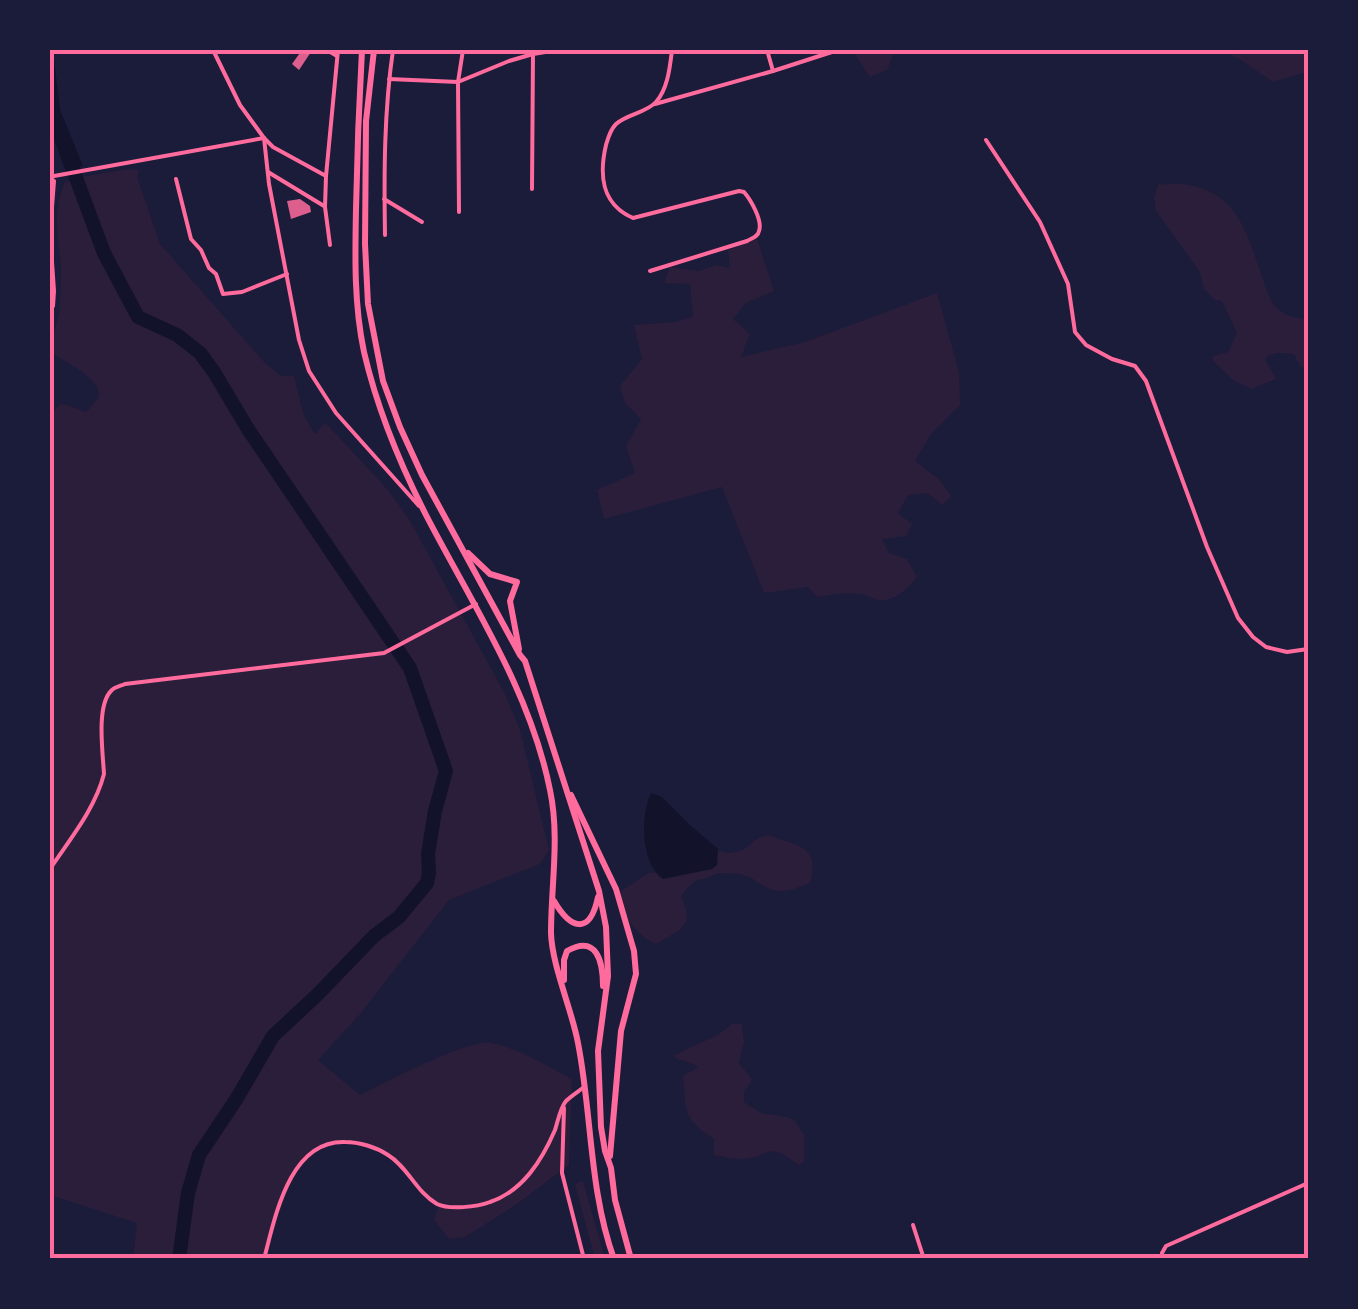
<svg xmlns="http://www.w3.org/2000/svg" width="1358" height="1309" viewBox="0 0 1358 1309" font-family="Jost,sans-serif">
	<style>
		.green { fill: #2a1e3b }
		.water { fill: #12122b }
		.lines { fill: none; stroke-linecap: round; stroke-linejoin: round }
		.river { stroke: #12122b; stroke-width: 14 }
		.building { fill: #dd5f8e }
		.minor { stroke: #ff6b9d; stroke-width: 4 }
		.primary { stroke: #ff6b9d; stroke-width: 6 }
		.neatline { fill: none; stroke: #ff6b9d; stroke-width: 4 }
	</style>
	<rect width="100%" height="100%" fill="#1b1b3a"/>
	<g class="green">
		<polygon points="852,50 895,50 887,70 870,77"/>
		<polygon points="1221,50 1308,50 1308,73 1303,73 1273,82 1238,58"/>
		<path d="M128,169L139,170L137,177L160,244L266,364L281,376H294L304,416L315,434L325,422L389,491L409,519L504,692L520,730L549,850L540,864L449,900L360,1014L318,1060L360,1095C385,1083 469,1038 492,1043C520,1049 547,1066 572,1079L569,1165L517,1204L465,1237L449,1239L434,1220L439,1205C419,1189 406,1163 383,1151C300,1111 281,1200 264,1259H133L137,1223L50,1195V416L61,403L86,412C87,411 97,400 98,398C105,380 63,361 50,352C50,336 59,323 60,307C60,294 61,280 61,267C58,237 52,212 65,182L86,176Z"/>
		<path d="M1158,184C1168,185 1179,183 1189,185C1239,194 1247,235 1262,276C1266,288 1269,301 1279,310C1287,317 1298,318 1308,320V368L1301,367L1294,354C1283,353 1273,351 1265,359L1276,379L1251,389L1234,381L1213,361V356L1228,352L1237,333L1222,301L1215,300L1204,289L1200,272L1156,211L1154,198Z"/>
		<path d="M757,239L774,291L746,303L733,319L750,334L741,357L805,342L937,293L959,372L960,405L931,434L915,461L940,480L951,496L942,505L928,493L908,495L898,513L912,524L906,536L882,539L889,553L907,559L917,577C908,589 891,605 875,599C869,597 865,594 859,594C845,592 831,595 817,597L808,587L764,593L722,487L604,519L597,490L635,473L626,446L641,419L625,403L620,386L642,359L634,325L676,322L693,316L690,284L664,283L670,267L699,271L716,265L730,268L728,250Z"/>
		<path d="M769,835C795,846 821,844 810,883C794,889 780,896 764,886C757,882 751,877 743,875C738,873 726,873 720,873C712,874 706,880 697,880L688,887L681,897L686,908L687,921L680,930L656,944C637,936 622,914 616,894L649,873L676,870L718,851L731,853L743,850L758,838Z"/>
		<path d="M739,1023L742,1025L744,1042L739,1063L752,1079L744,1093V1102L761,1113L787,1117L794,1120L804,1135V1161L799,1165C764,1138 772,1159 739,1159C731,1159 722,1156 714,1155V1139C682,1118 686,1111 683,1076L698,1067C690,1061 681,1062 673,1056L719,1034L732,1024Z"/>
		<polygon points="583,1181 605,1259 595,1259 575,1184"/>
	</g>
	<g class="water">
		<polygon points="50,50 53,50 60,110 83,166 65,169 50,128"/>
		<path d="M651,793L662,797L691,826L718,849L717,865L712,869L663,879C641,864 640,816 651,793Z"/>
	</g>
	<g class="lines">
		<polyline class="river" points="66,151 104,253 138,317 177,335 200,353 214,372 248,429 410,668 446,771 435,811 428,854 429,873 427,883 399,917 374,936 318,994 273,1036 237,1098 199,1155 188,1193 179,1259"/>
	</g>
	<g class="building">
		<polygon points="302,50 311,52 299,70 292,64"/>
		<polygon points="300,199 310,206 311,212 291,219 287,201"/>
	</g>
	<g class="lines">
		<g class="minor">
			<polyline points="213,50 240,105 264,138 269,184 299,340 309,371 336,413 419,506"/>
			<polyline points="327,50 337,56"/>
			<polyline points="767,50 773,71"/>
			<polyline points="389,79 458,82 509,61 533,54 558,50"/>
			<polyline points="655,104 773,71 838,50"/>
			<polyline points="264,138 273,147 326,176"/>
			<polyline points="986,140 1040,222 1068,284 1075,332 1086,345 1112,359 1135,366 1146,381 1207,547 1238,618 1253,637 1266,647 1287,652 1308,649"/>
			<polyline points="268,172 324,206"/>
			<polyline points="54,176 264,138"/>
			<polyline points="176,179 191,239 201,250 209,268 216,274 223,294 242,292 287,274"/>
			<polyline points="532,189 533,54"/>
			<polyline points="384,199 422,222"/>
			<polyline points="459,212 458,82 463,50"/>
			<path d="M385,235C384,173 384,112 393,50"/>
			<polyline points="330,245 325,207 326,176 338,50"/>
			<path d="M650,271L747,241C752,238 758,237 759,231C763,220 750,199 744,192L739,191L633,218C601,204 599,175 606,145C608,138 610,130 616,124C627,114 646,113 656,102C668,89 670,66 672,50"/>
			<polyline points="50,309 53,306 54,291 50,233 54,181"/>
			<path d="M50,869C70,839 95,809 104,774C103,754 96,706 111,691C114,687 121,686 125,684L384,653L476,604"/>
			<polyline points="564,1108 562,1173 584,1259"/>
			<polyline points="913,1225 924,1259"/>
			<path d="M264,1259C275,1218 289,1140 345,1142C359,1142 376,1147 388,1155C408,1167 416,1192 437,1204C449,1210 477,1207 490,1202C523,1191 542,1160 555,1130C558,1121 560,1108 566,1101C571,1096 579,1091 584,1087"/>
			<polyline points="1162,1259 1162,1253 1166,1246 1308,1183"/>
		</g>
		<g class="primary">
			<path d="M362,50C359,103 357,156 356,209C355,257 354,305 364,352C377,408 400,464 426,515C472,604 530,690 550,790C560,837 551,885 551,933C552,966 572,1010 578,1043C592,1114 589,1190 614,1259"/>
			<polyline points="374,50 366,121 365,244 368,304 383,381 400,427 422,475 520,655 525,661 599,891 606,927 608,976 598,1051 601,1127 605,1151 611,1168 615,1200 631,1259"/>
			<polyline points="468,553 490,574 517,582 510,601 519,649"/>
			<polyline points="571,795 616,889 634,951 636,974 621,1031 610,1156"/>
			<path d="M554,901C571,930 590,935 598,897"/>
			<path d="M564,980V960L567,951C597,934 603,962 603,986"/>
		</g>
	</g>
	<rect width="1358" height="1309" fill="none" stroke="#1b1b3a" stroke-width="105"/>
	<rect x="52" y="52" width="1254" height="1204" class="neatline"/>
</svg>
